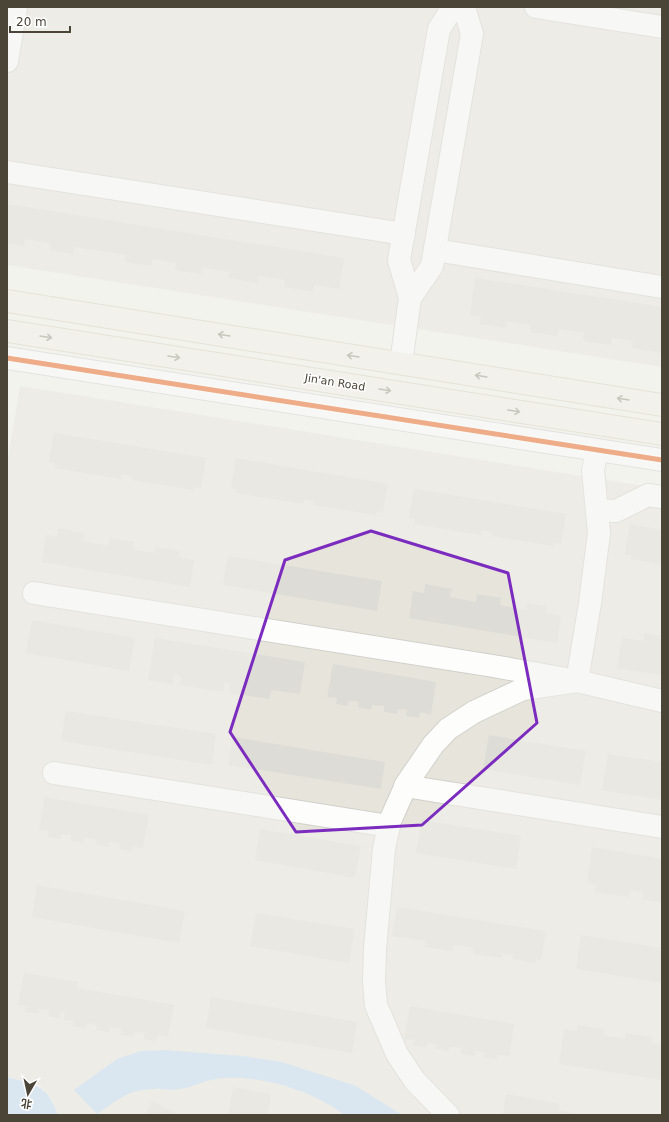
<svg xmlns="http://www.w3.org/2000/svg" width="669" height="1122" viewBox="0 0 669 1122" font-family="'DejaVu Sans','Noto Sans SC',sans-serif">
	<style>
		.residential { fill: #e7e5db }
		.water { fill: #bdd9f2 }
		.building { fill: #dddcd6 }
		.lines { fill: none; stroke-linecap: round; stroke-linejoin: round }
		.minor-casing { stroke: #d1d0cb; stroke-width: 24 }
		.major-casing { stroke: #d6d1ba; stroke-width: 24 }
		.minor { stroke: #fdfdfc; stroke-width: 22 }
		.major { stroke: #f2f0e6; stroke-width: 22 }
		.cycleway-casing { stroke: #fff; stroke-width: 8 }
		.cycleway { stroke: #e8590c; stroke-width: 5 }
		.oneway { stroke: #969286 }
		.marked { fill: none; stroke: #7b2cbf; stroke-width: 3; stroke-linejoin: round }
		.labels { text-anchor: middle; stroke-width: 3; stroke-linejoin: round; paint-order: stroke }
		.street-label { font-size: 11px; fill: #4b4538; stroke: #fff }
	</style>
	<rect width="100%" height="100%" fill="#f3f3ee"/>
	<g class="residential">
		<polygon points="7,7 662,7 662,367 7,265"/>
		<polygon points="20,386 662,489 662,1115 58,1115 52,1099 39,1085 7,1077 7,465"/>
	</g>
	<g class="water">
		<path d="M166,1050L242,1056L282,1062L356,1086L402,1115H344C314,1090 250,1071 211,1080C200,1082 191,1088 179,1089C171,1091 163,1088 155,1089C148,1089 140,1090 133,1092C121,1096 108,1107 97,1114L74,1090L117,1059L141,1051Z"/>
		<path d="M7,1077C36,1085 47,1084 58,1115H7Z"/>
	</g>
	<g class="building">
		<polygon points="7,204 344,258 339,289 314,285 313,292 284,287 285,280 259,276 258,283 228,278 229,272 202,267 201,274 175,270 176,263 152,259 151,266 125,262 126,255 74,247 73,254 49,250 50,243 25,239 24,246 7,243"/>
		<polygon points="475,278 662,307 662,353 632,348 633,341 612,338 611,345 583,341 584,333 559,329 557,336 530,332 531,325 507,321 506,328 480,324 481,317 470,315"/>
		<polygon points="54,433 206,458 201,488 195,487 194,490 132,480 132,476 122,474 121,479 55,468 55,463 49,462"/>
		<polygon points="236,458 388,484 383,513 376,512 376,515 313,505 314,501 304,500 303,504 236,493 237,489 231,488"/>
		<polygon points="414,489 566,514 561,544 554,543 554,546 491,536 492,532 482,530 481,535 414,524 415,519 409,518"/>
		<polygon points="630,524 662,530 662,564 631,559 631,555 625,554"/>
		<polygon points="58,528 84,533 83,541 108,546 110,538 134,542 133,550 155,553 156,547 180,551 179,557 194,560 190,587 42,562 46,535 57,537"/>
		<polygon points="228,556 382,581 377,611 223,585"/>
		<polygon points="425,584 452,589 450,597 476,602 477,594 501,598 500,605 526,610 527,603 547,606 546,613 561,616 557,643 409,618 413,591 424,593"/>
		<polygon points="32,620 135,638 129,671 26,653"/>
		<polygon points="644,633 662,636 662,675 617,668 622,638 643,641"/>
		<polygon points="155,638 305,662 300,694 271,690 270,699 229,693 230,683 224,682 223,692 180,685 181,676 174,675 173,684 148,680"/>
		<polygon points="333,664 436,682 431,715 420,712 419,718 406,716 407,710 398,709 397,714 384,712 384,706 372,705 371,710 358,707 359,702 349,701 348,706 336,704 337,698 327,697"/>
		<polygon points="66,711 216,734 212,765 61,741"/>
		<polygon points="489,735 586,751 580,785 483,769"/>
		<polygon points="233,737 385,762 381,789 228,765"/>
		<polygon points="608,754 662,762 662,800 602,790"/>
		<polygon points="45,797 149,815 143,848 132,846 131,851 119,849 120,844 110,842 109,847 96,845 96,840 84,837 84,843 71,841 71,835 61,834 60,839 48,837 49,831 39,830"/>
		<polygon points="422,820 521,836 516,869 416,853"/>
		<polygon points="260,829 361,846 355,878 255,860"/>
		<polygon points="592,847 662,859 662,903 642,899 643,892 630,890 629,897 595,892 596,885 587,883"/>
		<polygon points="37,885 185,911 179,943 32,917"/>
		<polygon points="397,907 546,931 541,960 536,959 535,963 512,959 513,955 502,953 502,958 473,954 474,948 454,945 453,951 425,947 426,941 392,936"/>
		<polygon points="256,913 355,929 349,963 250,946"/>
		<polygon points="581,935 662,948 662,983 576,969"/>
		<polygon points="24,973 78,982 77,988 174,1005 168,1037 157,1035 156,1041 144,1039 145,1033 135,1032 134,1037 121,1035 122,1029 110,1027 109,1032 96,1030 97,1025 87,1023 86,1029 73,1026 74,1021 64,1020 65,1013 61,1012 60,1018 48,1016 49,1010 39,1009 38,1014 25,1012 26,1006 18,1005"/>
		<polygon points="211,997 357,1022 352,1053 206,1028"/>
		<polygon points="410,1006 514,1024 509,1056 497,1054 497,1060 484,1057 485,1052 476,1051 475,1056 461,1054 462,1048 450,1046 449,1051 436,1049 437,1044 427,1042 426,1047 413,1045 415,1040 404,1039"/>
		<polygon points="578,1025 604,1029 603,1035 625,1039 626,1033 653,1037 652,1043 662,1045 662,1080 559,1064 564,1029 577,1031"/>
		<polygon points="233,1087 271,1094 268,1115 228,1115"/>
		<polygon points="506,1094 560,1104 559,1110 583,1115 503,1115"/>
		<polygon points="152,1101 179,1115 145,1115"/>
	</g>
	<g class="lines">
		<g class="minor-casing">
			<g id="minor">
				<polyline points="536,7 662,27"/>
				<polyline points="7,61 16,7"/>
				<polyline points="7,172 404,234"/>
				<polyline points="435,250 662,287"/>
				<polyline points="410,298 432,266 472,34 464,7"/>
				<polyline points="7,358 662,460"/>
				<polyline points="401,363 410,298 399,260 439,29 453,7"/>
				<polyline points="597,510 616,511 648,495 662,497"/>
				<polyline points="34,593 493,666 577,681 662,701"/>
				<polyline points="54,773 389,826"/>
				<polyline points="405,786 662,827"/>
				<polyline points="448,1115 415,1081 397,1054 376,1005 374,981 375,949 384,849 390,821 407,783 433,745 448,729 474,712 523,689 577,681 590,603 599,533 593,470 597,450"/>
			</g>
		</g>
		<g class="major-casing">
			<g id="major">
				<polyline points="7,301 662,405"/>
				<polyline points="7,331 662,434"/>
			</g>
		</g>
		<use href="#minor" class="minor"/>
		<use href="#major" class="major"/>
		<g class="cycleway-casing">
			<polyline id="cycleway" points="7,358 662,460"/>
		</g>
		<use href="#cycleway" class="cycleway"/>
	</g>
	<defs><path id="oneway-shaft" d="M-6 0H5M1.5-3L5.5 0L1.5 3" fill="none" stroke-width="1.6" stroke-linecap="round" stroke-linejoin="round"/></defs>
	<g class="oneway">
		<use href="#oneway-shaft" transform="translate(224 335) rotate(-171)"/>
		<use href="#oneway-shaft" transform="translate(46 337) rotate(9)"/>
		<use href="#oneway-shaft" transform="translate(353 356) rotate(-171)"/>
		<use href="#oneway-shaft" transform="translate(174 357) rotate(9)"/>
		<use href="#oneway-shaft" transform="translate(481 376) rotate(-171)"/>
		<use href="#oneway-shaft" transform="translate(385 390) rotate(9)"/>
		<use href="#oneway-shaft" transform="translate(623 399) rotate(-171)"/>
		<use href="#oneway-shaft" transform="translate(514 411) rotate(9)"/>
	</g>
	<path d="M0 0H669V1122H0ZM371,531L508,573L537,723L422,825L296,832L230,732L285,560Z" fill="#f3f3ee" fill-opacity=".55" fill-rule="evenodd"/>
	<path class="marked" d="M371,531L508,573L537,723L422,825L296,832L230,732L285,560Z"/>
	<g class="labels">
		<g class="street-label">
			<text transform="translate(335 382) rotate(9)" y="4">Jin'an Road</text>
		</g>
	</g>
	<rect width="669" height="1122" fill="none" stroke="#4b4538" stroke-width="16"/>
	<g transform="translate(28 1094) rotate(189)" stroke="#ffffff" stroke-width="3" paint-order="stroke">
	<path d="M0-3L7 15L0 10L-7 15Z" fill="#4b4538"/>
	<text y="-6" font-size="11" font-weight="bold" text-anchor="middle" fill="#4b4538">北</text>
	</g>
	<path d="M10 26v6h60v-6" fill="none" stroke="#4b4538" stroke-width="2"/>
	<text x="16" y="26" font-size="12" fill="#4b4538" stroke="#ffffff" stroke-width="3" paint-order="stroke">20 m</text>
</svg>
